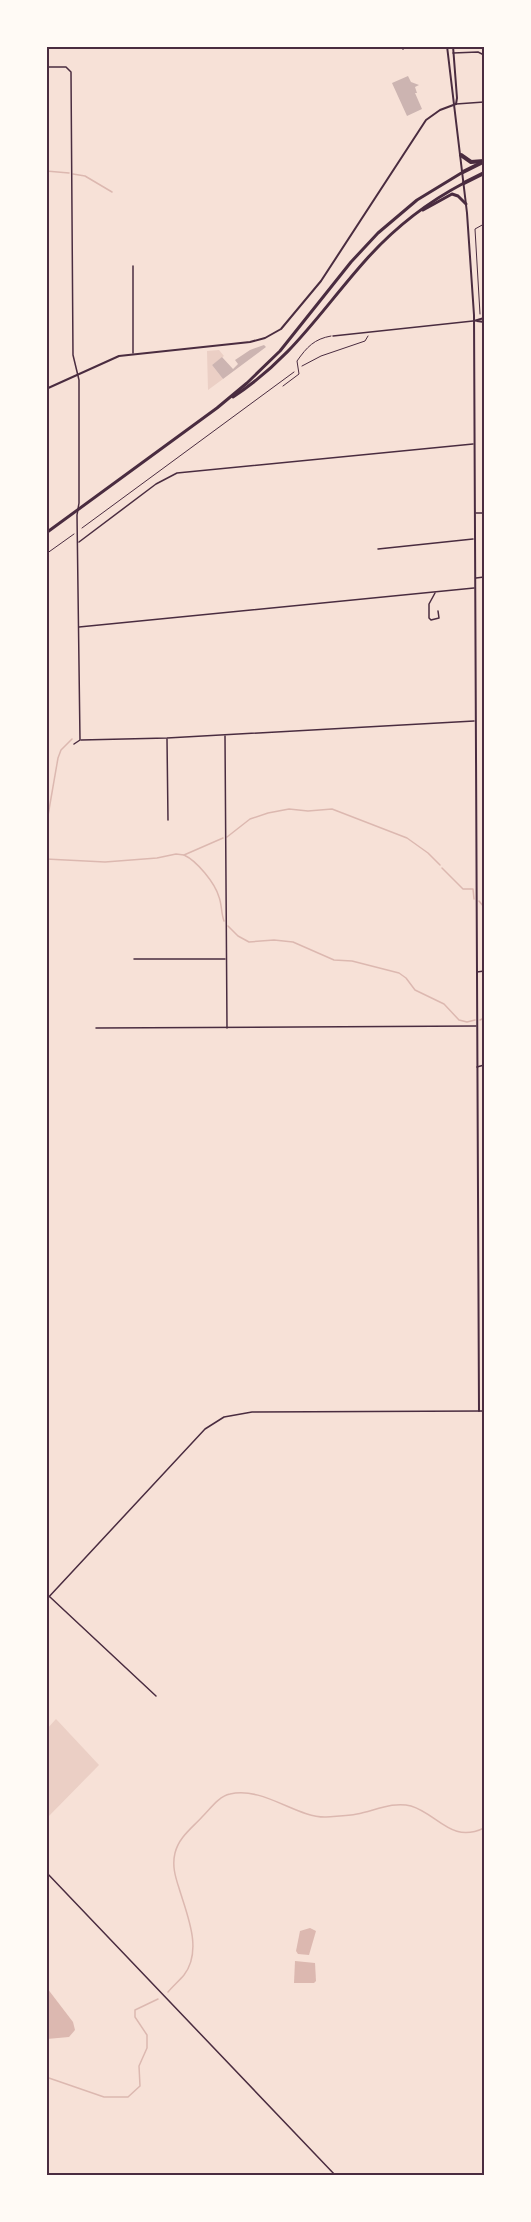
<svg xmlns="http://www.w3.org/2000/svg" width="531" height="2222" viewBox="0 0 531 2222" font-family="'Public Sans',sans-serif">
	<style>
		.green { fill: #ebcfc5 }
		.water { fill: #dcb8b0 }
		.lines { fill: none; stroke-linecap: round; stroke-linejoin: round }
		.stream { stroke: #dcb8b0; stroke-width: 1.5 }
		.building { fill: #ccb4b1 }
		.path { stroke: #4a2c40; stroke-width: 1 }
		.service { stroke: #4a2c40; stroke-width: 1 }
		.minor { stroke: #4a2c40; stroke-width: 1.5 }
		.tertiary { stroke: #4a2c40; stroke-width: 2 }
		.secondary { stroke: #4a2c40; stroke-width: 2 }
		.primary { stroke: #4a2c40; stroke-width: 3 }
		.motorway { stroke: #4a2c40; stroke-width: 4 }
		.neatline { fill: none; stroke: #4a2c40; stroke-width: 2 }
	</style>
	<rect width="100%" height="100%" fill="#f7e1d7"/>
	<g class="green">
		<polygon points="219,350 224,356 212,365 223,379 208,390 207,351"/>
		<polygon points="56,1719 99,1765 47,1818 47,1729"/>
	</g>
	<g class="water">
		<polygon points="310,1928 316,1931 309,1955 298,1954 296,1951 300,1931"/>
		<polygon points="295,1961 315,1963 316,1981 314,1983 294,1983"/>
		<polygon points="47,1988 73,2022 75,2030 69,2037 47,2039"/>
	</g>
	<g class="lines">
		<g class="stream">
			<polyline points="46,171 69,173"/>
			<polyline points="73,174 85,176 112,192"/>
			<polyline points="46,827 58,758 61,750 72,739"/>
			<polyline points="227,837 250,819 268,813 289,809 308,811 332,809 407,838 428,853 440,865"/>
			<path d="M184,855C197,861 215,883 219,897C222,905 221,913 224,921"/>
			<polyline points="46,859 105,862 157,858 176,854 184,855 223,838"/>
			<polyline points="442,868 463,889 473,889 474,899"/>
			<polyline points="479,901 484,907"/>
			<polyline points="228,926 238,936 249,942 274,940 293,942 334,960 352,961 399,973 406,978 415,990 444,1004 459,1020 467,1022 475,1020"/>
			<polyline points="480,1020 484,1018"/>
			<path d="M168,1992C173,1986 179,1981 184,1975C203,1950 187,1915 179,1888C175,1876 172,1865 175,1853C179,1837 192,1828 202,1817C210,1809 219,1796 230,1794C263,1786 297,1818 326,1817C336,1816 347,1816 357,1814C374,1811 393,1801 411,1806C438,1814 451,1844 484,1828"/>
			<polyline points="46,2077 104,2097 128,2097 140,2086 139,2066 147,2048 147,2035 135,2017 135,2010 158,1999"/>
		</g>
	</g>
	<g class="building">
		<polygon points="408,76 411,82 419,85 415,87 417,93 415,93 422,109 407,116 392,83"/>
		<polygon points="264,345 266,347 223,379 212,365 222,357 233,369 238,364 235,360 250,350"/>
	</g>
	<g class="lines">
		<g class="path">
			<polyline points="480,314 475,229 484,224"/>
			<polyline points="302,366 321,356 365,341 368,336"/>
			<polyline points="82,528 294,372"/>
			<polyline points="46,554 74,534"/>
		</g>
		<path class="service" d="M283,386L299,374L297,361C307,347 314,339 331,336"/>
		<g class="minor">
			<polyline points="399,46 403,49 407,46"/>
			<polyline points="453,53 478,52 484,55"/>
			<polyline points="46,67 66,67 71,72 73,355 79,380 79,503 77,515 80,740 74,744"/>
			<polyline points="456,104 484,102"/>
			<polyline points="133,266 133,353"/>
			<polyline points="333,336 473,321"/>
			<polyline points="476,513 484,513"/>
			<polyline points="79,542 156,484 177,473 473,444"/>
			<polyline points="378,549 473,539"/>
			<polyline points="476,578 484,577"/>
			<polyline points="435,593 429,604 429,618 431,620 439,618 438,611"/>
			<polyline points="79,627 474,588"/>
			<polyline points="225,736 227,1028"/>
			<polyline points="167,739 168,820"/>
			<polyline points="81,740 167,738 474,721"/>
			<polyline points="134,959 225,959"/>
			<polyline points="477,972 484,971"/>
			<polyline points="96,1028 476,1026"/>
			<polyline points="477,1067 484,1065"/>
			<polyline points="50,1597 156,1696"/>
			<polyline points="46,1600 205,1429 224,1417 252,1412 484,1411"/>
			<polyline points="46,1872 336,2176"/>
		</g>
		<polyline class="tertiary" points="46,389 119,356 250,342 265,338 281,329 321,281 426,120 440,110 456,104"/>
		<g class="secondary">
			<polyline points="447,46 467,213 474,315 479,1411"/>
			<polyline points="453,46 457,98 456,104"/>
			<polyline points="474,321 484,318"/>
			<polyline points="477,321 484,322"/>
		</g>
		<g class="primary">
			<polyline points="423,210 452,194 458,196 466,204"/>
			<path d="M233,397C292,358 319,313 364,262C392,230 426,203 464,183"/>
			<polyline points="46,533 217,408 247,383 280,351 351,262 378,233 417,200 463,172"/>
		</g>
		<g class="motorway">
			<polyline points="461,155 471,162 484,161"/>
			<polyline points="463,172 481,163"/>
			<polyline points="464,183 484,173"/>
		</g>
	</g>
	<rect width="531" height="2222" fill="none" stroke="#fffaf5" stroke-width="96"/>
	<rect x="48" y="48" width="435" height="2126" class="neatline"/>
</svg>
